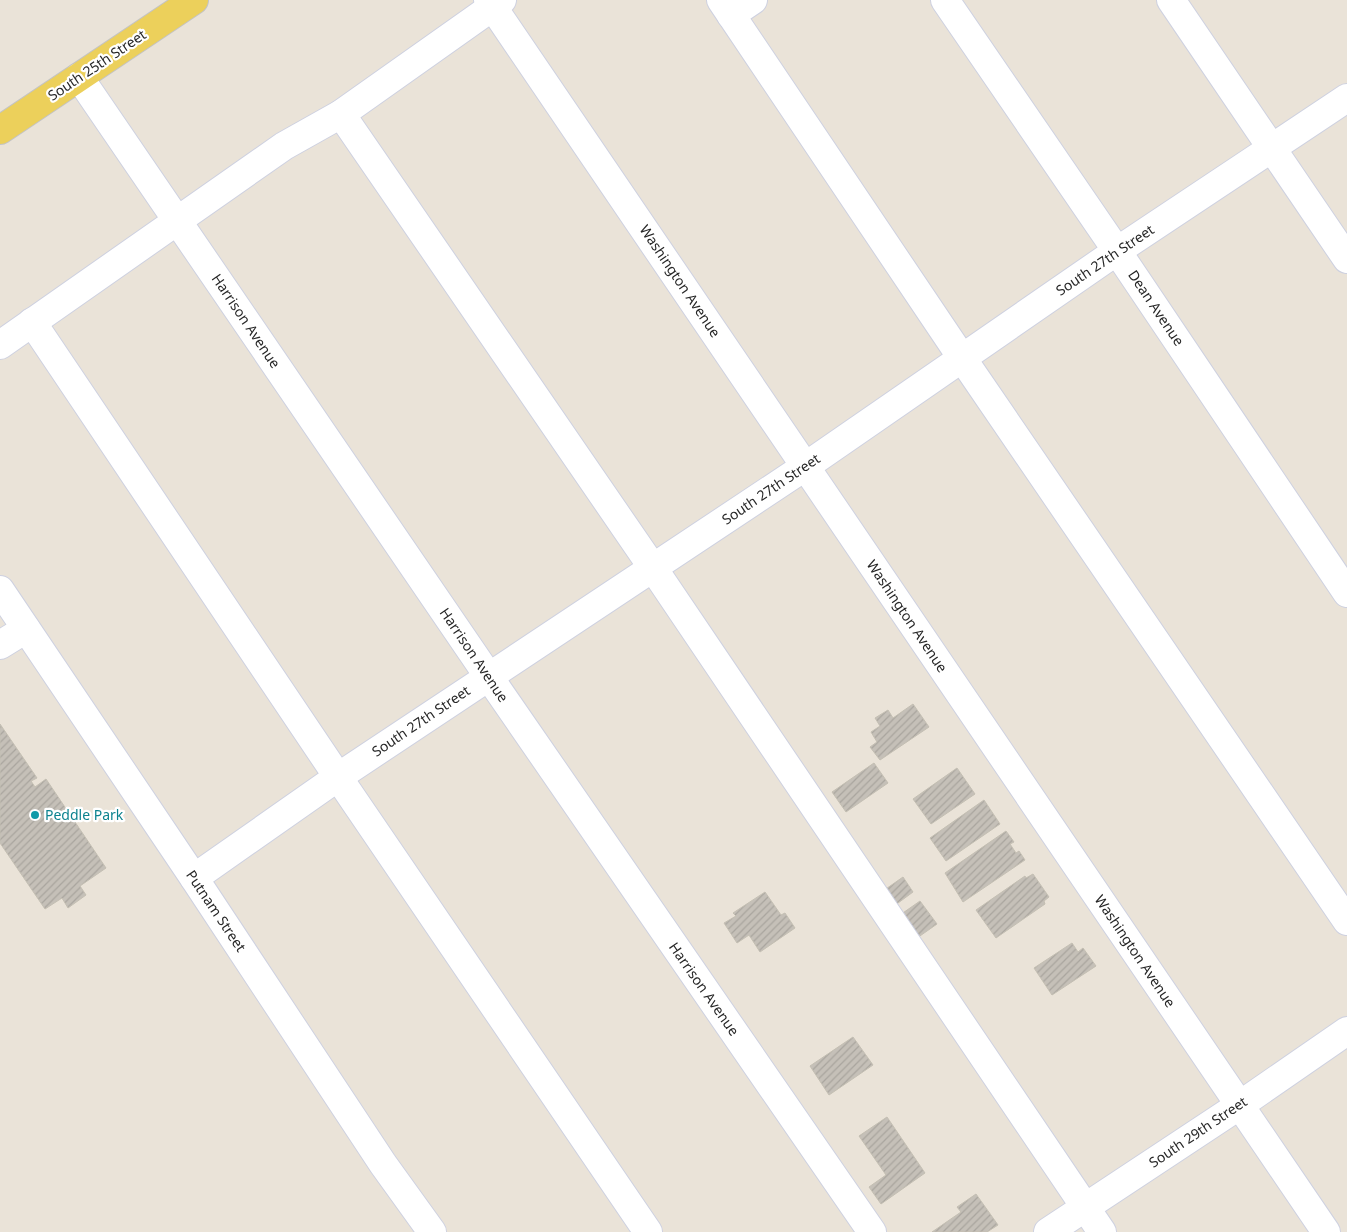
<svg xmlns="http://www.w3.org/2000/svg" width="1347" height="1232" viewBox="0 0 1347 1232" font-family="'Noto Sans',sans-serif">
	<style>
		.building { fill: url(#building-hatch); stroke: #c4bfb3 }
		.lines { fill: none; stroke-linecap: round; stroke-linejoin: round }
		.minor-casing { stroke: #ced1e0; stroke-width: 30 }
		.major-casing { stroke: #c3c3c3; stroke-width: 30 }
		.minor { stroke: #fff; stroke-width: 28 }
		.major { stroke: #ecd05b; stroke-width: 28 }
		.culture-dot { fill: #0f9aa8; stroke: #fff; stroke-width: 2 }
		.labels { text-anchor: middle; stroke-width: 4.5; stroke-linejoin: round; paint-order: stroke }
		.street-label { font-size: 14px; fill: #272727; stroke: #fff }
		.culture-label { font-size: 14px; fill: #0d838f; stroke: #fff; text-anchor: start }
	</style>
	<defs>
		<pattern id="building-hatch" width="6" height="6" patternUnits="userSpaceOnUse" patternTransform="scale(1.25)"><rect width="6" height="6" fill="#c5c0b8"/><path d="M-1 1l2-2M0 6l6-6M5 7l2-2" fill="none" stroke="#a9a59e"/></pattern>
	</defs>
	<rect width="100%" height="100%" fill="#eae3d8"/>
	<g class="building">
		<polygon points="913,704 929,727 880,760 870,747 877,742 871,732 880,726 875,718 888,710 893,718"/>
		<polygon points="0,724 37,778 31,781 35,787 46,779 106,868 80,886 86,895 68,908 62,898 45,909 0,843"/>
		<polygon points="874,763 888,783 846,812 832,792"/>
		<polygon points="957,768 975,794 931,824 913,799"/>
		<polygon points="984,800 1000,824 946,861 930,838"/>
		<polygon points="1006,831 1014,842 1010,844 1016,853 1019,851 1025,860 963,902 945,873"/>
		<polygon points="1033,874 1049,897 1044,901 1045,904 996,938 976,910 1025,876 1026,878"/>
		<polygon points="903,877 913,892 894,906 883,891"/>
		<polygon points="765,892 781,915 785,913 795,928 760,952 749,935 737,943 724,923 736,916 733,913"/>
		<polygon points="920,901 937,924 917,938 900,915"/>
		<polygon points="1072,943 1078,952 1083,948 1096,966 1052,995 1034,968"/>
		<polygon points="853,1037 873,1065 829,1095 810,1066"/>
		<polygon points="887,1117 925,1173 881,1204 869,1187 886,1175 859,1136"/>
		<polygon points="976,1194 998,1225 987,1232 932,1232 961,1212 957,1207"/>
	</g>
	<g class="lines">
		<g class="minor-casing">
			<g id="minor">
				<polyline points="488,0 1326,1232"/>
				<polyline points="721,0 962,358 1347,921"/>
				<polyline points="945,0 1117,251 1347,593"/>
				<polyline points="1171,0 1347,259"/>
				<polyline points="731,15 753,0"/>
				<polyline points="79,77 489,677 872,1232"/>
				<polyline points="341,114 653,568 1102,1232"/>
				<polyline points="32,322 338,777 648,1232"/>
				<polyline points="0,345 284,146 341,114 502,0"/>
				<polyline points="0,590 194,878 383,1164 432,1232"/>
				<polyline points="0,645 26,629"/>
				<polyline points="194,878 338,777 806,466 1117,251 1347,98"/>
				<polyline points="1048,1232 1240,1105 1347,1031"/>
			</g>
		</g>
		<g class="major-casing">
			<polyline id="major" points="0,130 194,0"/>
		</g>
		<use href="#minor" class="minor"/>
		<use href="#major" class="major"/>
	</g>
	<circle class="culture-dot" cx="35" cy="815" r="5"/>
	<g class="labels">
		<g class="street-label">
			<text transform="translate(97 65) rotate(-34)" y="5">South 25th Street</text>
			<text transform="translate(1105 260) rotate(-34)" y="5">South 27th Street</text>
			<text transform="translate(680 281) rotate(56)" y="5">Washington Avenue</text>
			<text transform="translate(1156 308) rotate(56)" y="5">Dean Avenue</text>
			<text transform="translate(246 321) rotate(56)" y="5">Harrison Avenue</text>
			<text transform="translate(771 489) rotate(-34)" y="5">South 27th Street</text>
			<text transform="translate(907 616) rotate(56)" y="5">Washington Avenue</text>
			<text transform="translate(474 655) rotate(56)" y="5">Harrison Avenue</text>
			<text transform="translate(421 721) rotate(-34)" y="5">South 27th Street</text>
			<text transform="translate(216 911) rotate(56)" y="5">Putnam Street</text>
			<text transform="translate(1135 951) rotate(56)" y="5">Washington Avenue</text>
			<text transform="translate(704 989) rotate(55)" y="5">Harrison Avenue</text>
			<text transform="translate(1198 1132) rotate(-34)" y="5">South 29th Street</text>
		</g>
		<g class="culture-label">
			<text x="45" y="820">Peddle Park</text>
		</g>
	</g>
</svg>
